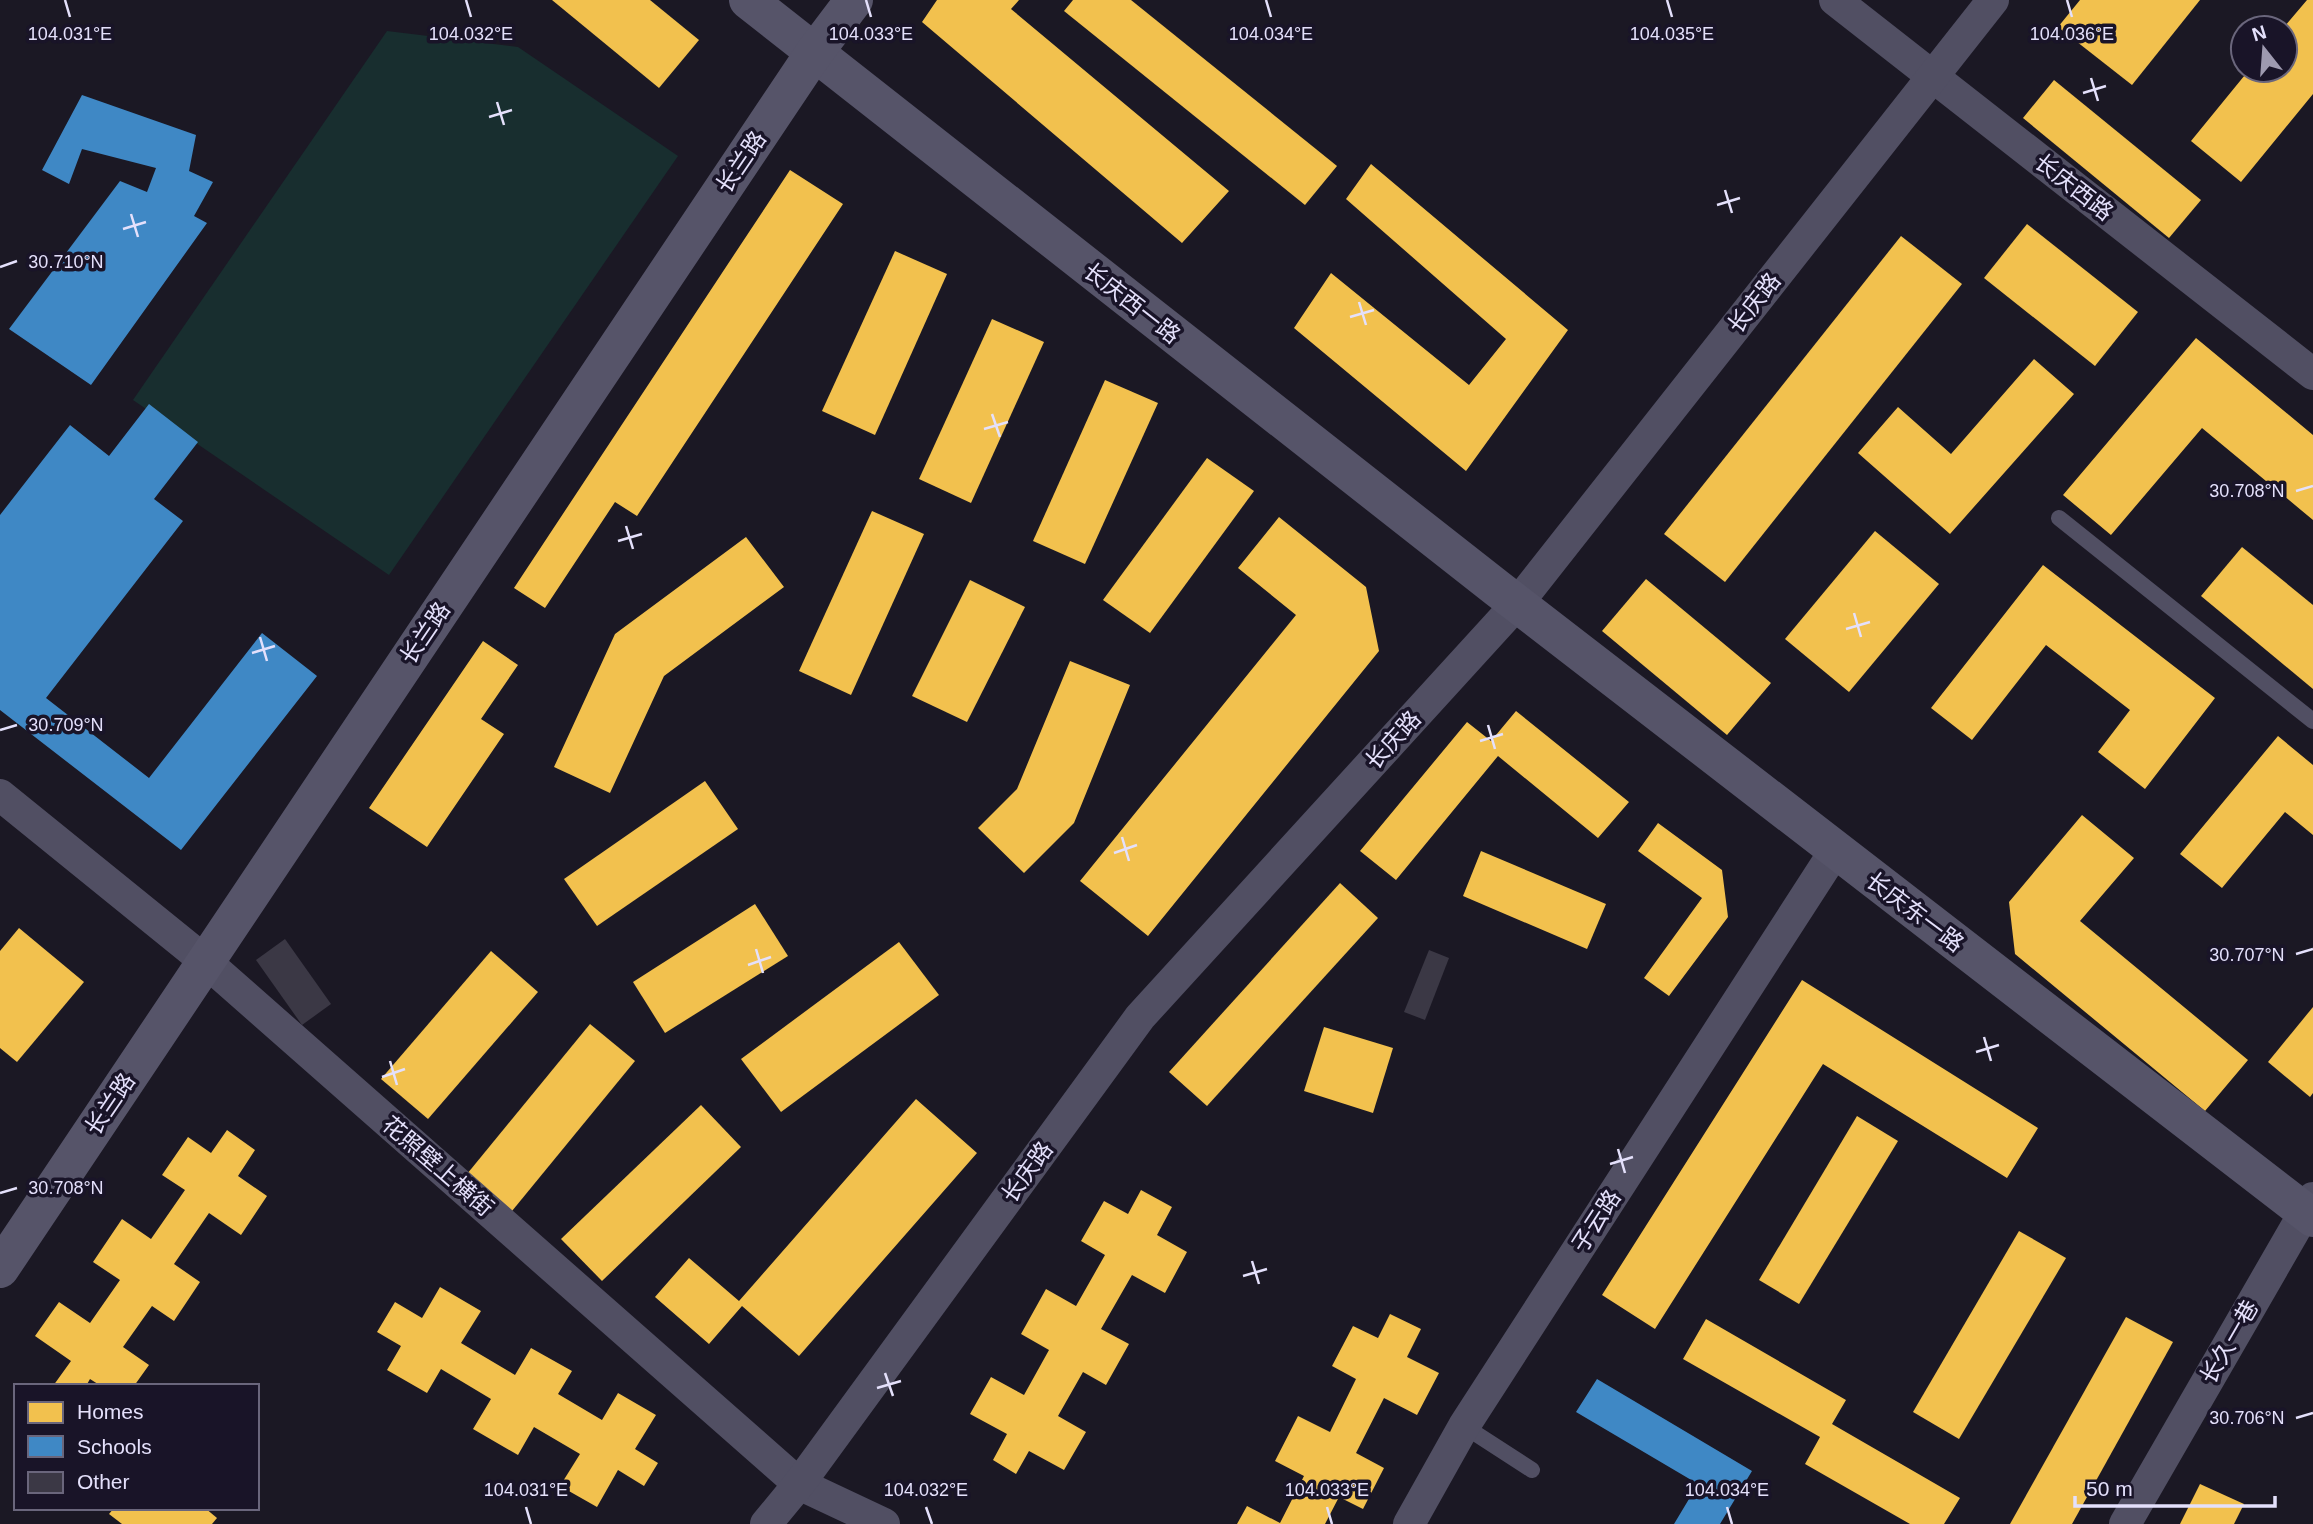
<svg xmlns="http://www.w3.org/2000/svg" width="2313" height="1524" viewBox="0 0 2313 1524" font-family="Helvetica,'Noto Sans SC',sans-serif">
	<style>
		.green { fill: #182e2f }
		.homes { fill: #f2c14e }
		.schools { fill: #3f88c5 }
		.building { fill: #3b3845 }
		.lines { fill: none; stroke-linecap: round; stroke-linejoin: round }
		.lane { stroke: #514f63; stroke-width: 16 }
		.street { stroke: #514f63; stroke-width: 32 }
		.secondary { stroke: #565469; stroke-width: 38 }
		.ticks { fill: none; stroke: #e4e0fb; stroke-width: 2.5 }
		.labels { text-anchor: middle; stroke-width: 7; stroke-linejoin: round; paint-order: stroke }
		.street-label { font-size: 23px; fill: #e4e0fb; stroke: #191428 }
		.ticks-label { font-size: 18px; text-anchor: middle; fill: #e4e0fb; stroke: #191428; stroke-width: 7; stroke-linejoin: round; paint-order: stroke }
	</style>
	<rect width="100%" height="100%" fill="#1b1824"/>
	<polygon class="green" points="387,31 518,47 678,156 389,575 133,400"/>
	<g class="homes">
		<polygon points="552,0 650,0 699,40 659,88"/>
		<polygon points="937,0 1019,0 1011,9 1229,191 1182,243 922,22"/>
		<polygon points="1073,0 1131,0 1337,166 1305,205 1064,11"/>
		<polygon points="2080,0 2200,0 2132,85 2058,27"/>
		<polygon points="2307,0 2313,0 2313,94 2241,182 2191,141 2249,70 2285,70 2285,26"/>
		<polygon points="2054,80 2201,200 2169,238 2023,118"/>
		<polygon points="1371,164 1568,330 1466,471 1294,328 1331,273 1469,385 1506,339 1346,199"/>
		<polygon points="790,170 843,204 637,516 615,502 545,608 514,588"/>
		<polygon points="2027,224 2138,312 2095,366 1984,278"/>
		<polygon points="1901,236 1962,284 1725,582 1664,534"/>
		<polygon points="895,251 947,274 875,435 822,411"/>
		<polygon points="992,319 1044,342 971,503 919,479"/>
		<polygon points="2196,338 2313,435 2313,520 2202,428 2111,535 2063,495"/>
		<polygon points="2034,359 2074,394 1950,534 1858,453 1898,407 1951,454"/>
		<polygon points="1105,380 1158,403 1085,564 1033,541"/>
		<polygon points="1207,458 1254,491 1150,633 1103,600"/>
		<polygon points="872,511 924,534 851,695 799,671"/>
		<polygon points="1279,517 1366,587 1379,651 1148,936 1080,881 1296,615 1238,568"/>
		<polygon points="1875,531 1939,584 1849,692 1785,639"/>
		<polygon points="746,537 784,587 664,676 610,793 554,767 615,634"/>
		<polygon points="2242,547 2313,605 2313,689 2201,596"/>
		<polygon points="2043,565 2215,698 2145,789 2098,752 2130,710 2046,645 1972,740 1931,708"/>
		<polygon points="1646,579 1771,683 1727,735 1602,631"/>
		<polygon points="970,580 1025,607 967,722 912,696"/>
		<polygon points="483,641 518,665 481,719 504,734 427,847 369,808"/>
		<polygon points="1070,661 1130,685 1074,823 1024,873 978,828 1017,789"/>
		<polygon points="1516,711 1629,802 1598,838 1498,756 1396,880 1360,851 1467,722 1491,741"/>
		<polygon points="2278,736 2313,765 2313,835 2285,812 2222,888 2180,854"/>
		<polygon points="705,781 738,829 597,926 564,879"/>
		<polygon points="2082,815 2134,858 2080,921 2248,1060 2205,1111 2015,954 2009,902"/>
		<polygon points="1658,823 1722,870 1728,917 1669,996 1644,978 1702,898 1638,851"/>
		<polygon points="1481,851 1606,904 1587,949 1463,896"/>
		<polygon points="1340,883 1378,918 1207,1106 1169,1072"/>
		<polygon points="755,904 788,956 665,1033 633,982"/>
		<polygon points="19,928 84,982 17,1062 0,1048 0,951"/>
		<polygon points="899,942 939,995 781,1112 741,1059"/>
		<polygon points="491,951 538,992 428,1119 381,1079"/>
		<polygon points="1802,980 2038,1128 2007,1178 1823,1064 1655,1329 1602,1295"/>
		<polygon points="2313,1007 2313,1093 2310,1097 2268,1062"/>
		<polygon points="590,1024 635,1061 512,1211 467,1174"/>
		<polygon points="1324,1027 1393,1048 1373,1113 1304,1091"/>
		<polygon points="916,1099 977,1153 799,1356 742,1306 709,1344 655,1297 689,1258 739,1301"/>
		<polygon points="701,1105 741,1147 602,1281 561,1239"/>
		<polygon points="1857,1116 1898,1141 1799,1304 1759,1280"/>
		<polygon points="227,1130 255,1150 238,1176 267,1196 241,1235 209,1213 174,1264 200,1282 174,1321 152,1306 123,1347 149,1365 134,1386 101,1386 90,1379 86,1386 53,1386 71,1361 35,1336 59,1302 90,1323 120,1280 93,1262 122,1219 151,1239 185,1190 162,1175 188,1137 211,1153"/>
		<polygon points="1141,1190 1172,1207 1157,1235 1187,1252 1165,1293 1132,1275 1101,1329 1129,1344 1106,1385 1083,1372 1058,1416 1086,1432 1064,1470 1029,1451 1016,1474 993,1460 1007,1434 970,1414 991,1377 1024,1395 1049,1350 1021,1334 1046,1289 1076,1306 1105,1255 1081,1241 1104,1201 1128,1214"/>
		<polygon points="2019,1231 2066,1258 1959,1439 1913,1412"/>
		<polygon points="440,1287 481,1311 461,1343 515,1375 531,1348 572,1371 558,1394 602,1420 618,1393 656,1415 635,1449 658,1463 644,1486 618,1470 597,1507 560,1486 580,1454 534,1427 518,1455 473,1429 491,1399 441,1369 427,1393 387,1370 401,1346 377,1332 395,1302 422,1318"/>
		<polygon points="1390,1314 1421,1329 1407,1357 1439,1373 1417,1415 1384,1398 1356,1453 1384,1468 1363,1509 1339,1497 1325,1524 1237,1524 1247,1506 1280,1523 1304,1476 1275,1461 1298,1416 1330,1432 1356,1379 1332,1366 1353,1326 1378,1338"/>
		<polygon points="2126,1317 2173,1342 2072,1524 2010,1524"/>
		<polygon points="1706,1319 1846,1400 1832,1424 1960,1498 1944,1524 1910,1524 1805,1464 1820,1437 1683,1359"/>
		<polygon points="2200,1484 2244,1504 2234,1524 2180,1524"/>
		<polygon points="114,1508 205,1508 217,1518 212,1524 122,1524 109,1514"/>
	</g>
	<g class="schools">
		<polygon points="82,95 196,135 189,171 213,182 194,216 207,223 91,385 9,329 120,181 147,192 156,168 82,149 69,184 42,170"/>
		<polygon points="149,404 198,442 154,499 183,521 46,698 149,778 262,633 317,676 181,850 0,710 0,515 70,425 109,456"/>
		<polygon points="1597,1379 1752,1471 1720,1524 1674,1524 1698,1484 1576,1412"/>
	</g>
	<g class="building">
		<polygon points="285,939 331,1004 302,1025 256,960"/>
		<polygon points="1429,950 1449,958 1425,1020 1404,1012"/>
	</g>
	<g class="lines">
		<g class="lane">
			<polyline points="2059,518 2313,721"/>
			<polyline points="1464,1426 1532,1470"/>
		</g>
		<g class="street">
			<polyline points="1835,0 2313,374"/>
			<polyline points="0,795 205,961 799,1484 884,1524"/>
			<polyline points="766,1524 799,1484 1140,1017 1517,604 1993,0"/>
			<polyline points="1409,1524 1464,1426 1835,851"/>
			<polyline points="2125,1524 2313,1198"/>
		</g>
		<g class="secondary">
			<polyline points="748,0 1498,589 2313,1218"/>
			<polyline points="0,1269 814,53 854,0"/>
		</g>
	</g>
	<path class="ticks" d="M65,0L70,17M466,0L471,17M866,0L871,17M1266,0L1271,17M1667,0L1672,17M2067,0L2072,17M2091,78L2098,101M2083,93L2106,86M497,102L504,125M489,117L512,110M1725,190L1732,213M1717,205L1740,198M131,214L138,237M123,229L146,222M0,267L17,261M1359,302L1366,325M1350,317L1374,310M992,414L1000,437M984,429L1008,422M2296,491L2313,486M626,526L633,549M618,541L642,534M1854,613L1861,637M1846,629L1870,622M260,637L267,661M252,653L275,646M1488,725L1495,749M0,730L17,725M1480,741L1503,734M1122,837L1129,861M1114,853L1137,845M756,949L763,973M2296,954L2313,949M748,965L771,957M1984,1037L1991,1061M1976,1052L1999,1045M390,1061L397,1085M382,1077L405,1069M1618,1149L1625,1173M1610,1164L1633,1157M0,1193L17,1188M1252,1261L1259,1284M1243,1276L1267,1269M885,1373L893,1396M877,1388L901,1381M2296,1418L2313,1413M526,1507L531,1524M926,1507L932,1524M1327,1507L1332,1524M1727,1507L1732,1524"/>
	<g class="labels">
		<g class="street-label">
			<text transform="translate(741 162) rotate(-56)" y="8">长兰路</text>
			<text transform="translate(2074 187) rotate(38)" y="8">长庆西路</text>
			<text transform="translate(1132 303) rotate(38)" y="8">长庆西一路</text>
			<text transform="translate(1754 303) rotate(-52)" y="8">长庆路</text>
			<text transform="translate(425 633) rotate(-56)" y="8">长兰路</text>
			<text transform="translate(1393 740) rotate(-48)" y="8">长庆路</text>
			<text transform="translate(1915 912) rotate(37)" y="8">长庆东一路</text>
			<text transform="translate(110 1104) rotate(-56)" y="8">长兰路</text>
			<text transform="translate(438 1166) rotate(41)" y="8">花照壁上横街</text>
			<text transform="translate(1027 1172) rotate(-54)" y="8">长庆路</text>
			<text transform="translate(1596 1221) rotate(-57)" y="8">子云路</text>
			<text transform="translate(2229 1342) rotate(-60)" y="8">长久一巷</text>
		</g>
	</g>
	<g class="ticks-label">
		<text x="2072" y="40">104.036°E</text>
		<text x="70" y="40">104.031°E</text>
		<text x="471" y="40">104.032°E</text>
		<text x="871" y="40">104.033°E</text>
		<text x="1271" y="40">104.034°E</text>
		<text x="1672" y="40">104.035°E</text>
		<text x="66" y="268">30.710°N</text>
		<text x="2247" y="497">30.708°N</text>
		<text x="66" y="731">30.709°N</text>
		<text x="2247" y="961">30.707°N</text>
		<text x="66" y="1194">30.708°N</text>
		<text x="2247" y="1424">30.706°N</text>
		<text x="526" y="1496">104.031°E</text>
		<text x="926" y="1496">104.032°E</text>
		<text x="1327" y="1496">104.033°E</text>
		<text x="1727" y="1496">104.034°E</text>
	</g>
	<rect x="14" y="1384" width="245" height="126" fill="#191428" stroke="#6a667c" stroke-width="2"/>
	<rect x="28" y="1402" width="35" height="21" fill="#f2c14e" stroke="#6a667c" stroke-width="2"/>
	<text x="77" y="1419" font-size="21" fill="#e4e0fb">Homes</text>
	<rect x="28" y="1436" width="35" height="21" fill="#3f88c5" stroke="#6a667c" stroke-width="2"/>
	<text x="77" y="1454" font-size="21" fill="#e4e0fb">Schools</text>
	<rect x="28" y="1472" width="35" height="21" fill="#3b3845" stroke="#6a667c" stroke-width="2"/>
	<text x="77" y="1489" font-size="21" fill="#e4e0fb">Other</text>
	<g transform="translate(2264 49) rotate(343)"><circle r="33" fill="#191428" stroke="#6a667c" stroke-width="2"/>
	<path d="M0-5L12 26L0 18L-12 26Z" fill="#9e9ab0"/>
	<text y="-10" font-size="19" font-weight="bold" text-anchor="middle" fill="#e4e0fb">N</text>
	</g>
	<path d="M2075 1496v10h200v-10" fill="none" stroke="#e4e0fb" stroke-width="3.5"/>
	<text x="2086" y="1496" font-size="21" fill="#e4e0fb" stroke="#191428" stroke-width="5" paint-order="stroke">50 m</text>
</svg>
